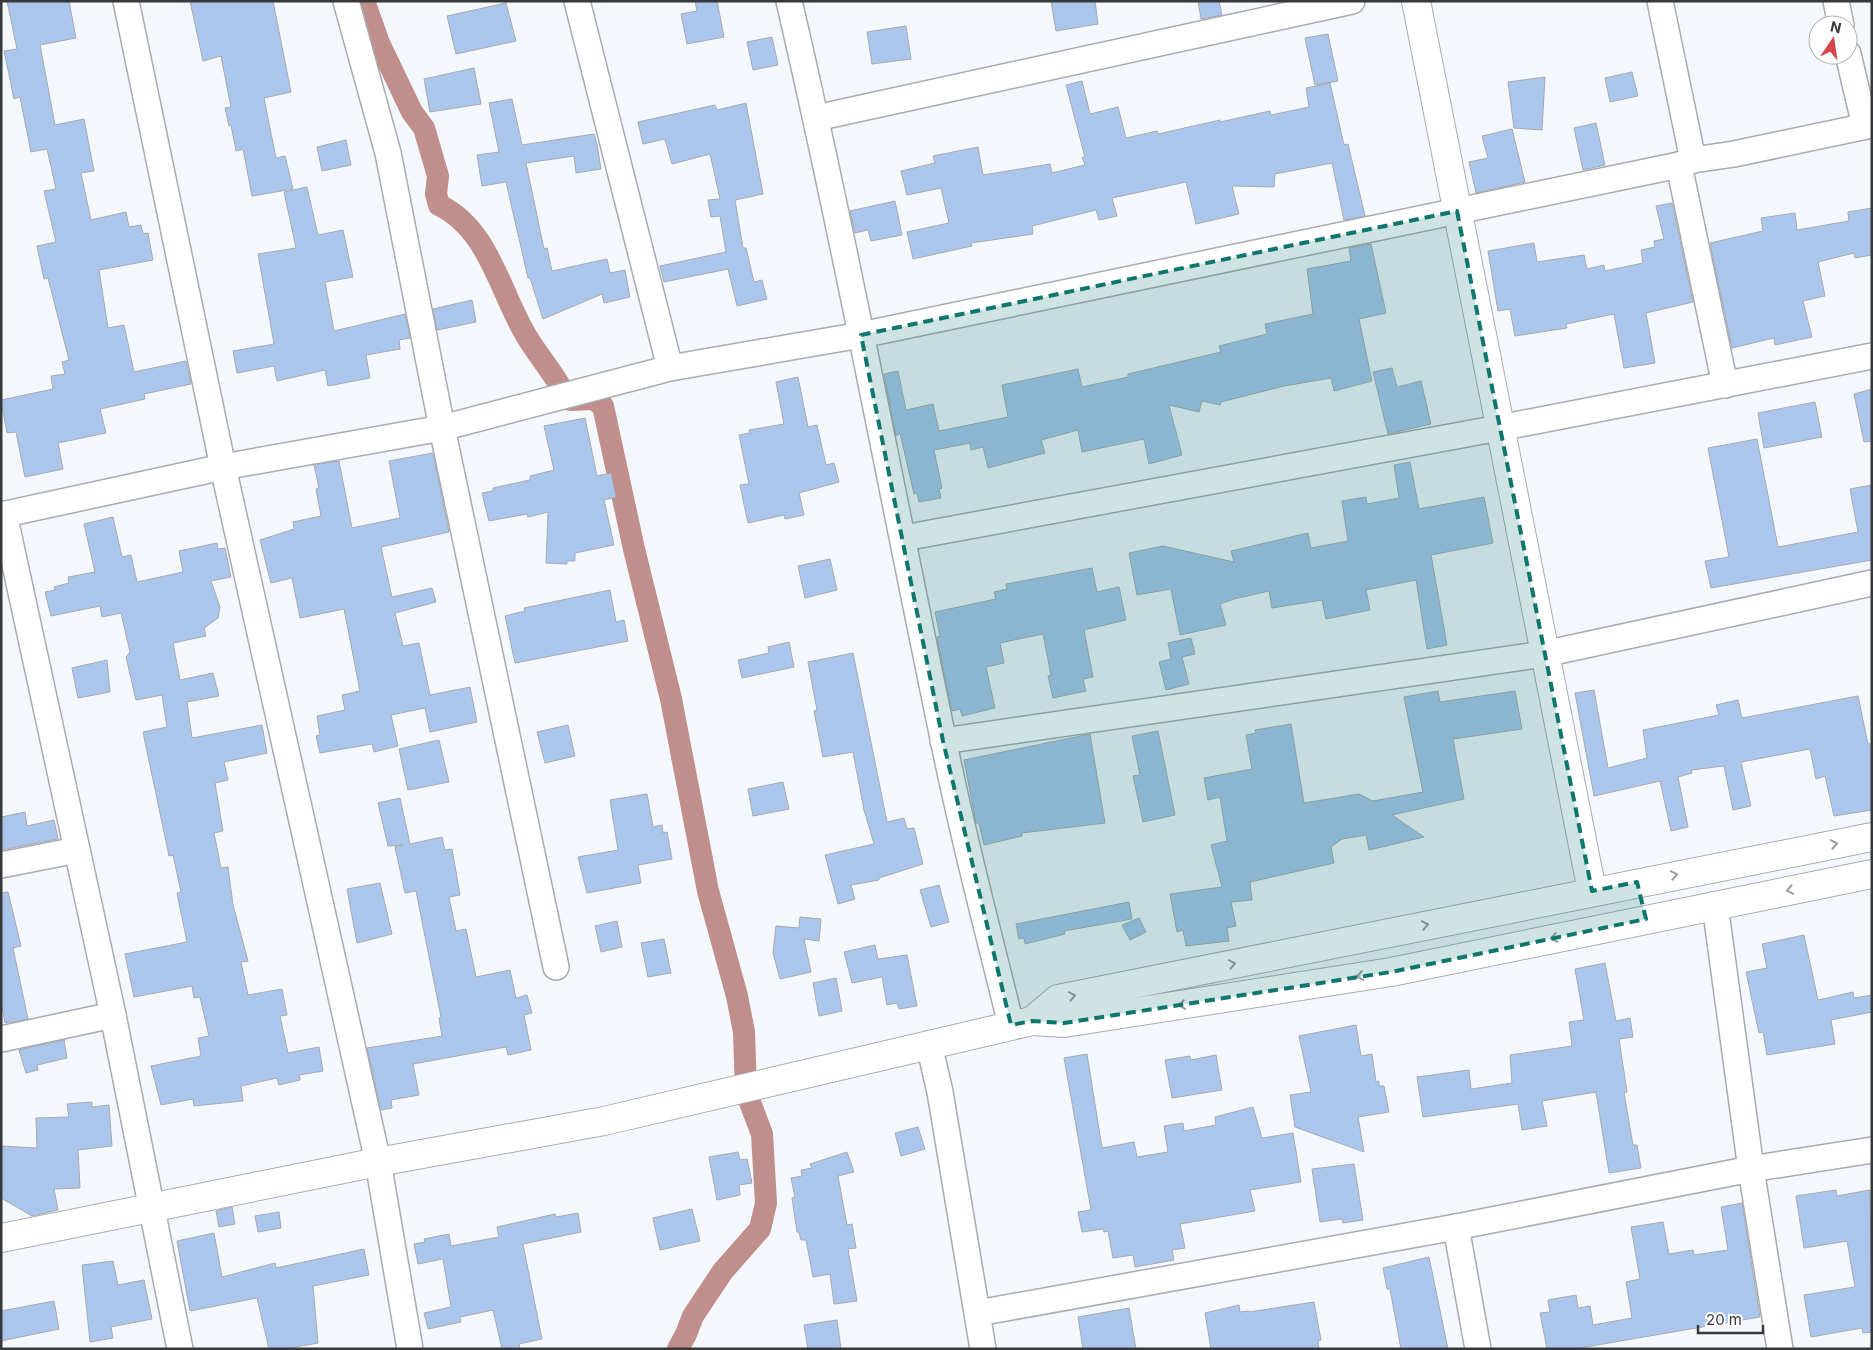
<svg xmlns="http://www.w3.org/2000/svg" width="1873" height="1350" viewBox="0 0 1873 1350" font-family="Inter,sans-serif">
	<style>
		.lines { fill: none; stroke-linecap: round; stroke-linejoin: round }
		.canal { stroke: #c08e8b; stroke-width: 22 }
		.building { fill: #abc6ec; stroke: #a6aaaf }
		.street-casing { stroke: #a8abb0; stroke-width: 28 }
		.secondary-casing { stroke: #a8abb0; stroke-width: 30 }
		.street { stroke: #fff; stroke-width: 25 }
		.secondary { stroke: #fff; stroke-width: 28 }
		.oneway { stroke: #9a9c9c }
		.marked { fill: #0f766e; fill-opacity: 0.2; stroke: #0f766e; stroke-width: 4; stroke-dasharray: 10 6; stroke-linejoin: round }
	</style>
	<rect width="100%" height="100%" fill="#f4f7fc"/>
	<g class="lines">
		<g class="canal">
			<path d="M364,1L379,43L412,112L424,128L438,176L436,194L439,205C487,228 499,287 523,330C534,351 551,369 563,391"/>
			<polyline points="570,400 594,399 603,406 634,549 671,699 708,891 737,996 744,1032 746,1092 762,1134 766,1203 760,1229 723,1271 693,1316 686,1334 678,1349"/>
		</g>
	</g>
	<g class="building">
		<polygon points="7,1 69,1 76,38 40,45 55,125 84,119 94,171 81,173 91,220 126,212 129,227 141,225 143,234 148,233 153,260 99,270 108,328 124,325 134,372 186,361 191,384 144,394 145,399 100,409 106,433 58,443 63,469 25,477 16,432 7,433 1,400 53,389 51,376 65,374 62,362 69,360 48,278 44,279 37,246 56,242 44,191 56,189 47,149 31,152 20,97 14,99 4,51 17,49"/>
		<polygon points="190,1 273,1 291,92 264,98 276,158 285,156 293,189 252,196 243,149 236,151 231,125 229,126 225,108 231,107 221,56 203,61"/>
		<polygon points="695,1 717,1 724,37 687,44 681,14 697,11"/>
		<polygon points="1051,1 1095,1 1098,24 1056,31"/>
		<polygon points="1198,1 1219,1 1222,15 1201,19"/>
		<polygon points="506,3 516,41 456,54 447,16"/>
		<polygon points="906,26 911,59 872,64 867,32"/>
		<polygon points="1328,34 1338,81 1315,85 1305,38"/>
		<polygon points="772,37 778,65 753,70 747,42"/>
		<polygon points="474,68 481,104 430,112 424,79"/>
		<polygon points="1632,72 1638,96 1610,102 1605,78"/>
		<polygon points="1545,77 1542,130 1514,128 1508,82"/>
		<polygon points="1082,81 1090,114 1118,107 1126,138 1157,131 1158,134 1220,120 1220,122 1270,111 1271,115 1309,107 1306,88 1330,83 1344,145 1348,144 1365,216 1344,220 1332,163 1275,174 1274,187 1232,186 1239,214 1196,224 1186,182 1112,198 1117,216 1099,220 1096,210 1032,226 1033,234 971,243 972,246 913,259 907,232 949,223 941,188 907,195 901,171 935,163 933,156 978,147 983,175 1050,164 1052,173 1085,165 1082,157 1085,157 1066,85"/>
		<polygon points="512,99 522,145 594,134 597,144 601,169 576,173 574,156 526,163 544,249 547,248 552,271 607,259 610,273 625,270 630,297 604,303 602,294 543,319 530,278 528,278 506,182 482,186 477,155 499,152 489,103"/>
		<polygon points="746,103 763,194 735,200 743,248 746,248 754,282 762,280 767,299 737,306 728,269 664,282 660,266 726,252 720,216 711,217 708,200 720,199 710,154 672,164 665,139 643,144 638,122 715,105 717,110"/>
		<polygon points="1596,123 1605,165 1583,170 1574,128"/>
		<polygon points="1512,129 1525,182 1476,193 1469,162 1488,158 1482,136"/>
		<polygon points="346,140 351,165 322,171 317,147"/>
		<polygon points="307,187 318,235 343,230 353,277 325,282 334,331 405,314 410,338 399,340 400,349 366,355 370,378 328,386 325,370 277,381 274,366 237,373 233,351 274,344 258,254 296,248 284,192"/>
		<polygon points="895,201 902,235 871,241 868,230 855,233 850,211"/>
		<polygon points="1672,203 1693,302 1646,313 1655,363 1624,368 1614,314 1566,324 1567,328 1515,336 1510,309 1498,311 1488,251 1534,243 1537,262 1584,255 1587,269 1604,265 1605,271 1643,263 1641,250 1655,247 1654,241 1664,239 1656,206"/>
		<polygon points="1872,208 1872,255 1855,258 1854,253 1818,262 1825,296 1803,301 1812,337 1775,345 1774,338 1732,348 1710,243 1763,231 1761,218 1795,213 1797,230 1849,221 1848,212"/>
		<polygon points="1371,244 1386,313 1359,319 1372,381 1334,391 1331,378 1284,386 1221,402 1220,405 1202,401 1199,412 1169,405 1182,455 1149,464 1144,439 1082,452 1078,430 1041,440 1045,453 988,468 983,447 971,450 970,443 934,450 942,488 939,489 941,498 919,502 917,493 914,494 900,433 896,436 884,374 898,371 906,410 933,404 939,431 1008,417 1002,385 1078,369 1082,387 1128,377 1128,374 1221,352 1219,346 1267,334 1265,324 1313,314 1307,269 1351,261 1349,248"/>
		<polygon points="472,300 476,322 437,330 433,309"/>
		<polygon points="1392,368 1397,387 1421,381 1431,424 1388,434 1373,372"/>
		<polygon points="798,377 808,427 817,425 826,465 834,463 839,482 799,493 804,515 785,519 784,515 748,523 740,485 749,484 739,435 750,433 749,430 784,424 776,382"/>
		<polygon points="1872,389 1872,441 1864,442 1854,394"/>
		<polygon points="1815,402 1822,437 1764,448 1758,413"/>
		<polygon points="585,418 597,476 611,473 616,497 604,500 614,545 575,553 575,561 567,561 567,564 546,563 548,512 528,517 527,514 489,521 482,493 493,491 493,488 530,480 530,476 554,470 544,426"/>
		<polygon points="1757,439 1778,547 1858,532 1850,489 1872,485 1872,560 1711,588 1705,561 1729,557 1708,448"/>
		<polygon points="433,453 449,532 381,547 392,597 432,588 436,602 395,613 403,646 419,643 430,695 470,687 477,722 430,732 425,708 391,715 398,746 374,752 372,744 320,753 316,736 320,735 317,716 345,710 342,695 360,691 344,609 300,618 292,578 271,583 260,540 294,529 293,522 321,516 316,489 319,488 314,465 339,461 352,528 400,518 389,461"/>
		<polygon points="1410,462 1419,509 1484,497 1493,543 1431,555 1447,645 1427,649 1416,580 1366,590 1370,610 1326,619 1322,600 1272,608 1269,591 1234,599 1220,604 1226,625 1180,635 1171,589 1137,595 1129,553 1163,546 1234,562 1231,551 1308,533 1311,548 1348,541 1342,501 1366,497 1367,504 1399,498 1394,465"/>
		<polygon points="113,517 122,557 131,555 137,582 183,572 179,551 217,543 218,549 225,548 231,577 211,581 220,607 218,618 204,628 206,636 173,643 180,680 213,673 219,696 187,702 192,738 262,725 267,753 224,762 228,780 215,783 223,831 214,833 221,868 228,867 233,905 248,961 241,962 248,995 282,989 287,1015 280,1016 288,1053 319,1047 323,1071 299,1075 300,1080 279,1085 277,1078 241,1086 243,1101 194,1106 193,1099 161,1105 151,1066 201,1056 198,1038 209,1036 200,997 194,998 192,986 134,997 125,954 187,942 177,893 181,892 173,855 169,856 143,732 167,727 162,695 136,700 126,657 130,652 121,613 102,617 100,606 51,616 45,592 55,590 54,587 69,583 68,577 95,572 84,524"/>
		<polygon points="830,559 837,590 805,598 798,566"/>
		<polygon points="1092,568 1097,592 1119,587 1126,620 1084,630 1093,677 1083,679 1086,691 1053,698 1048,676 1051,675 1043,634 1000,643 1004,663 986,667 995,708 962,716 960,709 952,711 937,637 940,636 935,612 996,599 994,592 1007,589 1006,584"/>
		<polygon points="610,590 616,622 624,620 628,641 515,663 505,616 525,611 524,608"/>
		<polygon points="1191,638 1195,654 1182,657 1189,684 1166,690 1159,662 1171,659 1168,643"/>
		<polygon points="789,642 794,667 742,678 738,660 769,653 768,647"/>
		<polygon points="853,653 887,822 904,818 907,829 914,828 923,864 879,878 879,880 851,885 855,899 838,904 825,855 874,844 864,810 853,752 823,757 814,711 817,710 808,662"/>
		<polygon points="107,660 110,692 78,698 72,668"/>
		<polygon points="1594,690 1608,768 1647,758 1643,730 1719,715 1716,705 1738,700 1742,718 1858,696 1868,744 1872,744 1872,810 1834,816 1825,776 1816,779 1810,749 1741,762 1751,806 1733,810 1724,766 1691,770 1692,773 1678,777 1688,827 1671,831 1660,781 1594,796 1575,693"/>
		<polygon points="1438,691 1440,702 1515,691 1522,729 1453,739 1464,799 1392,815 1424,837 1369,850 1366,835 1342,839 1331,847 1334,863 1250,882 1252,900 1231,902 1236,926 1227,928 1229,941 1186,946 1183,930 1177,932 1170,894 1222,887 1211,845 1227,841 1220,797 1208,800 1204,778 1252,769 1246,735 1256,733 1255,730 1291,724 1304,803 1359,794 1373,801 1423,792 1404,697"/>
		<polygon points="568,725 575,756 545,763 537,732"/>
		<polygon points="1158,731 1175,815 1143,822 1133,776 1140,775 1132,736"/>
		<polygon points="1090,734 1105,823 1022,833 1022,836 984,845 979,823 976,823 964,760"/>
		<polygon points="439,740 449,782 408,790 399,749"/>
		<polygon points="783,782 789,809 753,816 748,789"/>
		<polygon points="647,794 653,827 662,825 663,833 667,832 672,859 638,865 641,883 587,893 578,857 618,850 610,800"/>
		<polygon points="400,798 410,844 442,837 445,850 452,849 460,895 449,897 456,931 466,929 476,977 510,970 516,998 527,995 532,1013 524,1015 531,1050 508,1055 506,1047 413,1064 419,1095 391,1100 392,1108 381,1110 367,1048 442,1036 439,1018 441,1017 416,891 405,893 395,847 403,845 388,846 378,803"/>
		<polygon points="25,812 27,826 54,820 58,839 1,850 1,817"/>
		<polygon points="380,883 392,934 357,943 347,889"/>
		<polygon points="939,885 949,922 931,927 920,890"/>
		<polygon points="8,892 21,946 13,948 28,1019 5,1023 1,1001 1,893"/>
		<polygon points="1129,902 1132,919 1064,931 1065,934 1025,944 1024,938 1019,939 1016,924"/>
		<polygon points="800,917 821,919 819,941 804,939 811,972 780,979 773,953 776,926 799,928"/>
		<polygon points="1139,918 1146,932 1130,940 1122,925"/>
		<polygon points="617,921 622,947 601,952 595,926"/>
		<polygon points="1804,935 1818,1000 1853,992 1854,998 1872,995 1872,1012 1831,1020 1835,1044 1767,1055 1763,1032 1759,1033 1746,972 1767,968 1762,944"/>
		<polygon points="664,939 671,973 648,977 641,943"/>
		<polygon points="875,945 878,959 907,955 917,1006 899,1009 897,1003 887,1005 882,977 852,983 844,952"/>
		<polygon points="1605,963 1616,1021 1630,1018 1633,1037 1619,1039 1627,1092 1624,1093 1633,1145 1637,1145 1641,1168 1609,1173 1596,1092 1542,1101 1547,1126 1522,1130 1518,1104 1423,1117 1417,1077 1469,1070 1471,1089 1512,1083 1510,1055 1572,1046 1569,1022 1584,1020 1575,969"/>
		<polygon points="836,978 842,1011 819,1016 813,983"/>
		<polygon points="1356,1025 1361,1056 1372,1054 1376,1082 1379,1081 1379,1086 1384,1086 1389,1112 1358,1117 1364,1152 1295,1127 1290,1095 1311,1092 1299,1036"/>
		<polygon points="64,1040 67,1058 37,1065 38,1070 26,1073 19,1050"/>
		<polygon points="1087,1054 1102,1148 1134,1142 1137,1157 1168,1152 1164,1126 1183,1123 1184,1131 1216,1125 1215,1117 1253,1107 1262,1138 1293,1133 1301,1182 1250,1190 1255,1211 1180,1224 1185,1248 1172,1250 1174,1260 1135,1267 1133,1255 1113,1258 1108,1231 1104,1232 1103,1229 1082,1232 1078,1212 1091,1210 1064,1058"/>
		<polygon points="1216,1055 1222,1090 1172,1098 1165,1060 1190,1056 1191,1060"/>
		<polygon points="92,1102 92,1107 109,1105 112,1146 78,1150 80,1188 54,1189 58,1210 32,1216 1,1198 1,1146 37,1148 36,1118 69,1117 67,1104"/>
		<polygon points="918,1127 925,1149 901,1156 895,1133"/>
		<polygon points="738,1152 740,1160 747,1159 752,1183 739,1185 740,1195 717,1200 709,1157"/>
		<polygon points="847,1152 854,1172 838,1176 847,1225 852,1224 856,1248 848,1249 857,1301 834,1304 830,1274 813,1277 806,1240 801,1240 799,1232 797,1232 792,1198 795,1197 791,1178 802,1176 801,1170 812,1168 810,1164"/>
		<polygon points="1354,1164 1363,1220 1343,1223 1342,1219 1320,1222 1312,1169"/>
		<polygon points="1836,1190 1837,1196 1870,1190 1872,1332 1863,1333 1862,1328 1811,1337 1804,1295 1855,1287 1847,1241 1804,1248 1796,1196"/>
		<polygon points="1742,1203 1760,1317 1574,1349 1547,1349 1540,1313 1550,1312 1548,1300 1576,1295 1578,1308 1590,1306 1593,1325 1632,1318 1626,1282 1640,1279 1631,1227 1663,1222 1669,1254 1693,1250 1694,1255 1728,1250 1721,1207"/>
		<polygon points="232,1207 235,1224 219,1227 216,1211"/>
		<polygon points="692,1209 700,1241 660,1250 653,1218"/>
		<polygon points="279,1212 281,1228 258,1232 255,1216"/>
		<polygon points="578,1213 581,1232 523,1244 542,1339 519,1344 520,1349 502,1349 493,1310 460,1317 461,1322 428,1329 424,1313 451,1307 443,1259 418,1264 414,1244 425,1242 424,1239 449,1234 451,1246 499,1237 497,1227 555,1214 556,1217"/>
		<polygon points="214,1233 222,1277 275,1263 276,1268 364,1249 369,1275 313,1286 318,1343 285,1349 269,1349 257,1298 190,1311 177,1241"/>
		<polygon points="1429,1257 1448,1349 1401,1349 1390,1289 1387,1289 1383,1268"/>
		<polygon points="113,1261 118,1285 144,1280 152,1319 111,1327 113,1338 90,1342 82,1265"/>
		<polygon points="54,1301 59,1329 1,1341 1,1311"/>
		<polygon points="1314,1302 1321,1340 1318,1341 1319,1349 1211,1349 1205,1313 1239,1305 1240,1312 1249,1311 1249,1312"/>
		<polygon points="1129,1308 1136,1349 1083,1349 1078,1317"/>
		<polygon points="837,1320 841,1349 808,1349 804,1325"/>
	</g>
	<g class="lines">
		<g class="street-casing">
			<g id="street">
				<polyline points="126,1 223,467 378,1162 410,1349"/>
				<polyline points="346,1 388,153 442,428 556,967"/>
				<polyline points="577,1 670,368"/>
				<path d="M789,1C846,246 892,493 943,738C962,835 988,930 1011,1025"/>
				<polyline points="1660,1 1693,160"/>
				<polyline points="1836,1 1841,25"/>
				<polyline points="1848,54 1865,126"/>
				<polyline points="816,118 1352,1"/>
				<polyline points="1679,165 1725,385"/>
				<polyline points="4,514 113,1015 180,1349"/>
				<polyline points="1,515 223,467 442,428 670,368 861,335 1679,165 1693,160 1734,154 1872,125"/>
				<polyline points="904,538 1499,428 1872,356"/>
				<polyline points="943,741 1544,654 1872,583"/>
				<polyline points="1,865 77,850"/>
				<polyline points="1715,905 1751,1169 1780,1349"/>
				<polyline points="1,1039 113,1015"/>
				<polyline points="929,1044 940,1092 983,1349"/>
				<polyline points="1456,1227 1478,1349"/>
				<polyline points="978,1313 1456,1227 1751,1169 1872,1150"/>
			</g>
		</g>
		<g class="secondary-casing">
			<g id="secondary">
				<polyline points="1416,1 1592,891"/>
				<polyline points="1032,1021 1058,999 1872,837"/>
				<polyline points="1,1238 378,1162 604,1121 1032,1021 1064,1023 1391,972 1872,874"/>
			</g>
		</g>
		<use href="#street" class="street"/>
		<use href="#secondary" class="secondary"/>
	</g>
	<defs><path id="oneway-chevron" d="M-2-3.5L2.5 0L-2 3.5" fill="none" stroke-width="1.6" stroke-linecap="round" stroke-linejoin="round" transform="scale(1.25)"/></defs>
	<g class="oneway">
		<use href="#oneway-chevron" transform="translate(1834 844) rotate(-11)"/>
		<use href="#oneway-chevron" transform="translate(1674 875) rotate(-11)"/>
		<use href="#oneway-chevron" transform="translate(1790 890) rotate(169)"/>
		<use href="#oneway-chevron" transform="translate(1425 925) rotate(-11)"/>
		<use href="#oneway-chevron" transform="translate(1554 938) rotate(168)"/>
		<use href="#oneway-chevron" transform="translate(1232 964) rotate(-11)"/>
		<use href="#oneway-chevron" transform="translate(1360 976) rotate(171)"/>
		<use href="#oneway-chevron" transform="translate(1072 996) rotate(-11)"/>
		<use href="#oneway-chevron" transform="translate(1182 1005) rotate(171)"/>
	</g>
	<path class="marked" d="M1457,211L1592,891L1637,882L1646,919L1391,972L1064,1023L1032,1021L1011,1025L943,741L861,335Z"/>
	<rect width="1873" height="1350" fill="none" stroke="#36383a" stroke-width="5"/>
	<g transform="translate(1833 40) rotate(13)"><circle r="24" fill="#ffffff" stroke="#afafb0"/>
	<path d="M0-4L9 19L0 12L-9 19Z" fill="#d5454b"/>
	<text y="-8" font-size="14" font-weight="bold" text-anchor="middle" fill="#36383a">N</text>
	</g>
	<path d="M1698 1325v8h65v-8" fill="none" stroke="#36383a" stroke-width="2.5"/>
	<text x="1706" y="1325" font-size="15" fill="#36383a" stroke="#ffffff" stroke-width="4" paint-order="stroke">20 m</text>
</svg>
